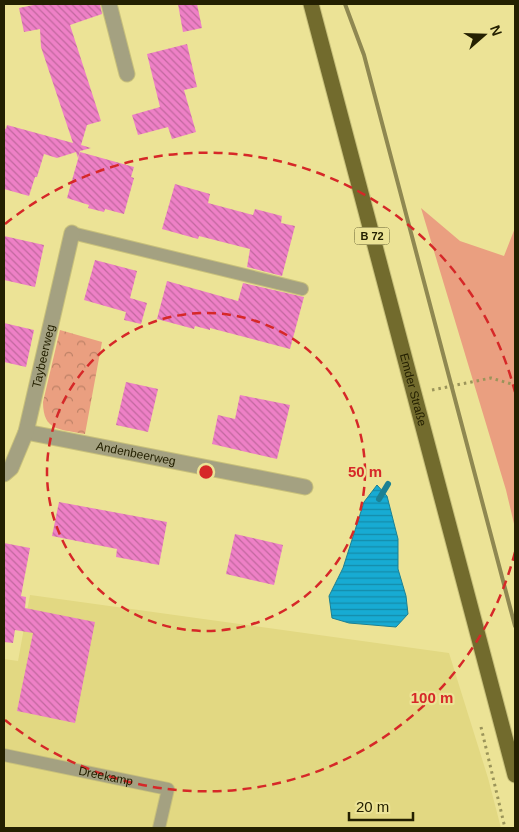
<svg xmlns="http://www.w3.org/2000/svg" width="519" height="832" viewBox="0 0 519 832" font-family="Arial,sans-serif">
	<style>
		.built { fill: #e2d882 }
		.grass { fill: #ea9f80 }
		.park { fill: url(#park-crowns) }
		.water { fill: url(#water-rules); stroke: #1b8194 }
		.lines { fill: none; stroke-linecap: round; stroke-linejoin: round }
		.stream { stroke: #1b8194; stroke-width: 6 }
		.building { fill: url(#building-back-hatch) }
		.lane-casing { stroke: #c8c07b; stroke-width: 14 }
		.street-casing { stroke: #c8c07b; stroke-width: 17 }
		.primary-casing { stroke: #c8c07b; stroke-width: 17 }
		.path { stroke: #9b945a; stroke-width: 3; stroke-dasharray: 2.5 4; stroke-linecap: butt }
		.lane { stroke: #a4a181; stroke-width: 12 }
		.street { stroke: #a4a181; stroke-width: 15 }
		.primary { stroke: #726b2d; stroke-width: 15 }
		.rail { stroke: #8f8851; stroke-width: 4 }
		.ring { fill: none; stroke: #d62828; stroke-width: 2.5; stroke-dasharray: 9 6 }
		.labels { text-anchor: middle; stroke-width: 4.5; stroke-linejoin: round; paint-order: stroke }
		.shield { fill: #ece396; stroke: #605a2e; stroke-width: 1 }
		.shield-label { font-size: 11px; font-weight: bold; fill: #242001 }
		.street-label { font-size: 12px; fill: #242001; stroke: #ece396 }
		.centre { fill: #d62828; stroke: #ece396; stroke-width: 2.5 }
		.ring-label { font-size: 15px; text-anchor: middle; font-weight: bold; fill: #d62828; stroke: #ece396; stroke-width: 4.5; stroke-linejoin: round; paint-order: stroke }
	</style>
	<defs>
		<pattern id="park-crowns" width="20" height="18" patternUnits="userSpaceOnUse" patternTransform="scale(1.25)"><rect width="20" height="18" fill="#ea9f80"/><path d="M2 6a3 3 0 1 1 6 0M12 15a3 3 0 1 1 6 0" fill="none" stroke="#bd8166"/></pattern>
		<pattern id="water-rules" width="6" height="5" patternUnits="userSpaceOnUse" patternTransform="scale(1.25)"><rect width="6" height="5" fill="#17abd3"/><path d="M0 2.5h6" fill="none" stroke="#158ba9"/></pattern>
		<pattern id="building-back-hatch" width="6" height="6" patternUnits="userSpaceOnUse" patternTransform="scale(1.25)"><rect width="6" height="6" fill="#ee80c6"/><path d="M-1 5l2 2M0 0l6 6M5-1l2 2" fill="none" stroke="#c1689e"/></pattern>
	</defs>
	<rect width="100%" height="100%" fill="#ece396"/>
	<polygon class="built" points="30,595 449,653 488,778 501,828 4,828 4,659 18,661"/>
	<polygon class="grass" points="421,208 460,241 504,256 515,228 515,528 506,490"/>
	<path class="park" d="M60,330L102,342L85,434C61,429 43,432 43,402Z"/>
	<polygon class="water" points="377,485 387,496 398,539 398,569 406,596 408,614 396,627 349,623 332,618 329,596 343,568 364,502"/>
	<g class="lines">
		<polyline class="stream" points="379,499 388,484"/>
	</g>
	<g class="building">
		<polygon points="38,4 100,4 102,14 70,25 101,121 87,125 81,145 91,148 80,151 78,158 76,152 57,158 44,154 37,177 35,177 29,196 4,189 4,128 6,129 7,125 73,143 41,47 40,29 24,32 19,8"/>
		<polygon points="178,4 197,4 202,28 183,32"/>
		<polygon points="187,44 197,87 184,90 196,132 172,139 168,127 138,135 132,115 160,107 147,54"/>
		<polygon points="80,152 134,167 131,177 134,178 124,214 105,209 104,212 88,208 89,205 67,198"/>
		<polygon points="175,184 210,194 208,203 253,215 255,209 282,216 281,223 295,226 282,276 247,267 250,249 199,236 198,239 162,229"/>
		<polygon points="4,236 44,245 35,287 4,280"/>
		<polygon points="95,260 137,271 130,298 147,303 141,324 124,320 126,312 84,300"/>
		<polygon points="167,281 238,301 243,283 304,297 290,349 210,328 210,330 195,326 194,329 157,319"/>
		<polygon points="4,323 34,330 26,367 4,362"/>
		<polygon points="126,382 158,389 148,432 116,425"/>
		<polygon points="240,395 290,405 277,459 212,444 218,415 235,419"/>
		<polygon points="59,502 167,522 159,565 116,557 117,549 52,536"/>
		<polygon points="235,534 283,545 274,585 226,574"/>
		<polygon points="4,543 30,548 21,596 26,597 25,608 95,622 75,723 17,711 33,633 15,630 13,643 4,642"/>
	</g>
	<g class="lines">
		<g class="lane-casing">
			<g id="lane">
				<polyline points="72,233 302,289"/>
				<path id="s1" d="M4,755L168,789L159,828"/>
			</g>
		</g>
		<g class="street-casing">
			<g id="street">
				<polyline points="109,4 127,74"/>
				<path id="s2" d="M26,432L305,487"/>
				<path id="s3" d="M4,474L11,468L26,432L72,233"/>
			</g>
		</g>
		<g class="primary-casing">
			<g id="primary">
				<path id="s4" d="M311,4L515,775"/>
			</g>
		</g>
		<g class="path">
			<polyline points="432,390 491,378 515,385"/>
			<polyline points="481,727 505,828"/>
		</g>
		<use href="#lane" class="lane"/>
		<use href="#street" class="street"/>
		<use href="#primary" class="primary"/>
		<polyline class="rail" points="345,4 364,55 515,626"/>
	</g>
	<g class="ring">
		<circle cx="206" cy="472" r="159"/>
		<path d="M515 552A319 319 0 0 1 5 720M5 224A319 319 0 0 1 515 392"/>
	</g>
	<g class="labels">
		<rect class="shield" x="354.5" y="227.5" width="35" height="17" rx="4"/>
		<g class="shield-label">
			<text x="372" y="240">B 72</text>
		</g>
		<g class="street-label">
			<text dy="4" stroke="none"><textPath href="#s3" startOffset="126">Taybeerweg</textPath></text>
			<text dy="4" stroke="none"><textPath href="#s4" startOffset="399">Emder Straße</textPath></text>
			<text dy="4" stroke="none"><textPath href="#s2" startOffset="112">Andenbeerweg</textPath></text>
			<text dy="4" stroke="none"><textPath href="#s1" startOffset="104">Dreekamp</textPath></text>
		</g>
	</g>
	<circle cx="206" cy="472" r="8" class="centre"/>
	<g class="ring-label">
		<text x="365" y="477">50 m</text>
		<text x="432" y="703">100 m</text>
	</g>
	<rect width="519" height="832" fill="none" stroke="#242001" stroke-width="10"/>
	<g transform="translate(484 35) rotate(70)" stroke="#ece396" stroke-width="4" paint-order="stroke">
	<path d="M0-4L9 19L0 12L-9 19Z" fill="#242001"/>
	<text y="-8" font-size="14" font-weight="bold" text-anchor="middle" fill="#242001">N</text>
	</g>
	<path d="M349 812v8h64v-8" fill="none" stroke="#242001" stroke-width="2.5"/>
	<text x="356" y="812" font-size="15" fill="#242001" stroke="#ece396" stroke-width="4" paint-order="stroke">20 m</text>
</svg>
